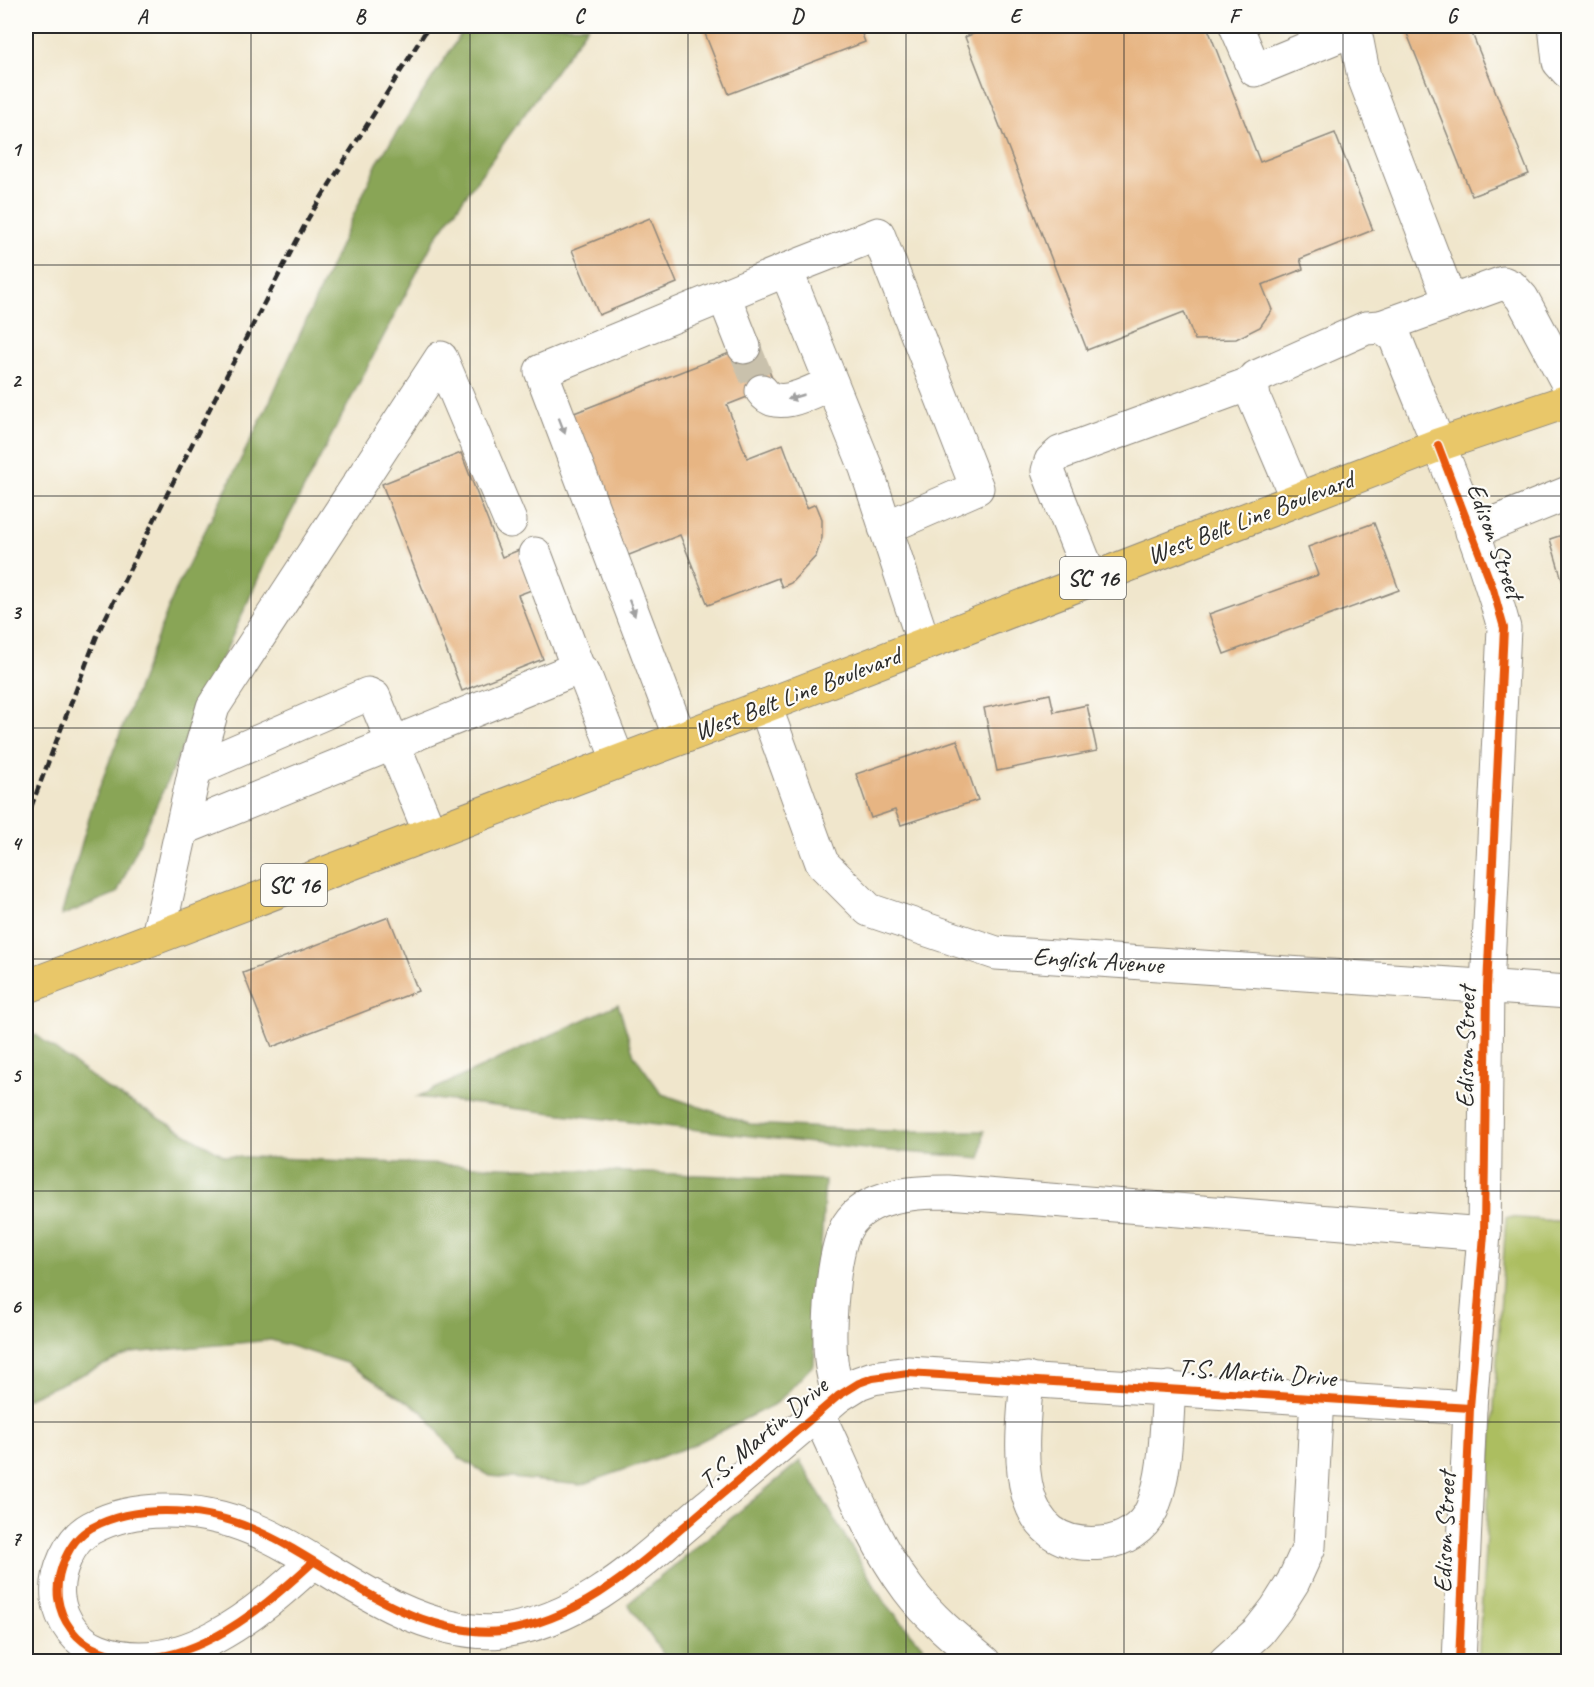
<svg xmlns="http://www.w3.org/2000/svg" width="1594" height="1687" viewBox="0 0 1594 1687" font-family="Caveat,sans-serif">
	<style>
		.green { fill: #acbe61; stroke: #6c7446; stroke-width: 1.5 }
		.forest { fill: #89a557; stroke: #5a6841; stroke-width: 1.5 }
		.building { fill: #e7b583 }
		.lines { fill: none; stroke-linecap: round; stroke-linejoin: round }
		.minor-tunnel { stroke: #c9c1ac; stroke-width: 33; stroke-dasharray: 33 16; stroke-linecap: butt }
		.minor-casing { stroke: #8e887c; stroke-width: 35 }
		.major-casing { stroke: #8e887c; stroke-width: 35 }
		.minor { stroke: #fff; stroke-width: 33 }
		.major { stroke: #e9c769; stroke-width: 33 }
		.rail { stroke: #2b2b2b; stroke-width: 4.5; stroke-dasharray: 9 4.5; stroke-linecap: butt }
		.cycleway-casing { stroke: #fdfcf7; stroke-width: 11 }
		.cycleway { stroke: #e8590c; stroke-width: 8 }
		.oneway { fill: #a0a0a0 }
		.grid { fill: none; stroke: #2b2b2b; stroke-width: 1.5; stroke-opacity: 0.55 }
		.labels { text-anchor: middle; stroke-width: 4.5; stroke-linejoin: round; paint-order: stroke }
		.shield { fill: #fdfcf7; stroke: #6a6a68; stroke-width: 1.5 }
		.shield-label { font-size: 24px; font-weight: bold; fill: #2b2b2b }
		.street-label { font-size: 26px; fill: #2b2b2b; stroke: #fdfcf7 }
		.neatline { fill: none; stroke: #2b2b2b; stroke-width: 2 }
		.grid-label { font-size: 20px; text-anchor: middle; font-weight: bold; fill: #2b2b2b }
	</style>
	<rect width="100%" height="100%" fill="#fdfcf7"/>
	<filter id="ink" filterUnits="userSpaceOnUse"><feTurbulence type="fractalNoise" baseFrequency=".0167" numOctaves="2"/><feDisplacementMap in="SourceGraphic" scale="12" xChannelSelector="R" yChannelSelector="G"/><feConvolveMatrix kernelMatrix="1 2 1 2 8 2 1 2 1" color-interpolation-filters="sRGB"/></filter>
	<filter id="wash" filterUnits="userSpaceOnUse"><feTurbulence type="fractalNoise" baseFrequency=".008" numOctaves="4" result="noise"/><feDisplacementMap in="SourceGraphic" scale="24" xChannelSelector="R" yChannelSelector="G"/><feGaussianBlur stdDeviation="1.35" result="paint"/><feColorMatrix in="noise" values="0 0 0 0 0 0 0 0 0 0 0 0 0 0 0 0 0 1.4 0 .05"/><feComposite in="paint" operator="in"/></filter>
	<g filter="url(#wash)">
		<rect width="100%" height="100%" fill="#f0e6cc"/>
		<polygon class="green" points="1506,1217 1568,1222 1568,1661 1478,1661"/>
		<g class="forest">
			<polygon points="466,26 588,26 434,240 267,559 117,893 61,916 93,804 175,591 269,403 377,163"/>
			<polygon points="618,1004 634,1055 662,1094 750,1124 886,1131 984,1131 981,1158 854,1148 417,1097"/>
			<polygon points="36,1035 108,1089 225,1156 825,1180 814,1364 777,1403 691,1446 581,1485 490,1476 458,1457 423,1412 346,1363 271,1340 131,1353 26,1399 26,1039"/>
			<polygon points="800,1461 883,1600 935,1661 668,1661 628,1604"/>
		</g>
		<g id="blocks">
			<g class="building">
				<polygon points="702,26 859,26 865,42 729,94"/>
				<polygon points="994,26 1207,26 1260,162 1335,133 1373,230 1300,259 1303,269 1262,285 1272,310 1260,327 1236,339 1195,340 1184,312 1087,350 965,37"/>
				<polygon points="1404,26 1469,26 1529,174 1472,196"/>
				<polygon points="650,218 677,283 599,315 572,250"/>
				<polygon points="758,342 775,386 727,405 747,458 783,444 807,508 816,504 822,519 822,538 816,556 791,583 782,587 778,578 708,605 680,535 624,557 569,415"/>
				<polygon points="461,453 502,557 519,550 534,589 518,595 543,659 462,691 382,484"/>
				<polygon points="1374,523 1399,590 1224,654 1209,614 1318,575 1308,547"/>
				<polygon points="1568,533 1568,600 1550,539"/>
				<polygon points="1050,694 1054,712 1087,705 1097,751 997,771 984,708"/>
				<polygon points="957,740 978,800 901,825 895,810 871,818 856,774"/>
				<polygon points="389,917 418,991 272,1047 243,973"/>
			</g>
		</g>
	</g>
	<g filter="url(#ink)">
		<use href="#blocks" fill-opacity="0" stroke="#8e887c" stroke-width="1.5"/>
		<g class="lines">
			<polyline class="minor-tunnel" points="744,347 762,391"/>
			<g class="minor-casing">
				<g id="minor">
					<polyline points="1236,26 1255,70 1355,29"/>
					<polyline points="1354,26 1364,77 1450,301"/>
					<polyline points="1555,26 1559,62 1568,72"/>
					<polyline points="786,270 878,234 977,488 885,528"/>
					<polyline points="724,296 744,347"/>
					<polyline points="1381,327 1503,283 1512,287 1522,298 1568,384"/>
					<path d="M762,391C777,413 813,391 831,383"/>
					<path d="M1297,499L1254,398L1252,383L1256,377L1366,328L1381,327L1395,337C1433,433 1477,529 1504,628L1487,987L1484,1234L1470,1408L1459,1662"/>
					<polyline points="1472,532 1568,493"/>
					<polyline points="535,554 578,668"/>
					<polyline points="1091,579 1048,471 1051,461 1060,453 1252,383"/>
					<polyline points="765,706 822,863 869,910 996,953 1568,992"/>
					<polyline points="680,738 541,371 786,270 866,468 924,644"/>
					<polyline points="195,769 213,707 441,358 510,521"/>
					<polyline points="182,829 578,668 584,673 618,760"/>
					<polyline points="158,936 195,769 368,694 374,697 430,833"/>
					<path d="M1027,1379C1022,1439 1005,1552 1102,1543C1123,1541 1143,1529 1152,1509C1167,1472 1166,1427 1169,1388"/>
					<path d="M838,1396C836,1384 832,1372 831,1360C828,1331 832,1249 848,1225C868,1194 915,1192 948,1192L1484,1234"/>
					<path d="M818,1414C846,1471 869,1537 908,1589C928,1616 958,1641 984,1662"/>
					<path d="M313,1562C258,1613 177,1682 98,1650C77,1642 61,1621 58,1598C55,1573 69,1540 91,1528C115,1515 138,1511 164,1511C262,1510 315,1571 398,1609C428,1623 468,1635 502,1631C586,1620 646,1558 708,1506C752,1469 795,1433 838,1396L859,1383L873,1378L908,1373L1470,1408"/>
					<polyline points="1225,1662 1258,1632 1276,1609 1293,1582 1309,1547 1317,1397"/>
				</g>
			</g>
			<g class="major-casing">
				<polyline id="major" points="26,987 765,706 1438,445 1568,401"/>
			</g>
			<use href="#minor" class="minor"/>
			<use href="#major" class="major"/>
			<polyline class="rail" points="26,820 98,633 220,388 309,217 429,26"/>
			<g class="cycleway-casing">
				<g id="cycleway">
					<polyline points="1438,445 1493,589 1504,628 1487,987 1484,1234 1470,1408 1459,1662"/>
					<path d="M313,1562C258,1613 177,1682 98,1650C77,1642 61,1621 58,1598C55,1573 69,1540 91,1528C115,1515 138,1511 164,1511C262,1510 315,1571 398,1609C428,1623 468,1635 502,1631C586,1620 646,1558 708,1506C752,1469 795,1433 838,1396L859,1383L873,1378L908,1373L1470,1408"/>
				</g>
			</g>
			<use href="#cycleway" class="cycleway"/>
		</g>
		<defs><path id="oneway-solid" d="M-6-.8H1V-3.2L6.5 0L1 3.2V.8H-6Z" transform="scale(1.5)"/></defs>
		<g class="oneway">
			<use href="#oneway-solid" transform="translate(796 397) rotate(163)"/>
			<use href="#oneway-solid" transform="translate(562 426) rotate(69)"/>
			<use href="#oneway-solid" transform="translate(632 608) rotate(70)"/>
		</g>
	</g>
	<path class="grid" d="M251,26V1662M470,26V1662M688,26V1662M906,26V1662M1124,26V1662M1343,26V1662M26,265H1568M26,496H1568M26,728H1568M26,959H1568M26,1191H1568M26,1422H1568"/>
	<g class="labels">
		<g class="shield">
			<rect x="1060" y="557" width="66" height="42" rx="4.5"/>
			<rect x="261" y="864" width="66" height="42" rx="4.5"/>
		</g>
		<g class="shield-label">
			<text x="1093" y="586">SC 16</text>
			<text x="294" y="893">SC 16</text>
		</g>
		<g class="street-label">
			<text transform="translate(1250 517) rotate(-21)" y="9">West Belt Line Boulevard</text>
			<text transform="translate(1496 541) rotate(70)" y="9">Edison Street</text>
			<text transform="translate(797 693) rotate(-21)" y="9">West Belt Line Boulevard</text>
			<text transform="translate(1098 960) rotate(4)" y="9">English Avenue</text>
			<text transform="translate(1465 1047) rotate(-89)" y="9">Edison Street</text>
			<text transform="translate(1257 1372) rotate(4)" y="9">T.S. Martin Drive</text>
			<text transform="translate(763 1433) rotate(-40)" y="9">T.S. Martin Drive</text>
			<text transform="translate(1444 1532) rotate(-88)" y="9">Edison Street</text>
		</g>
	</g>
	<rect width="1594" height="1687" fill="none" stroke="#fdfcf7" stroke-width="66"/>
	<rect x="33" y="33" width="1528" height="1621" class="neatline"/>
	<g class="grid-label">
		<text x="142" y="23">A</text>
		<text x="360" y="23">B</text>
		<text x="579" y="23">C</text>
		<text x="797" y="23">D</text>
		<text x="1015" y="23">E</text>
		<text x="1234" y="23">F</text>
		<text x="1452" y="23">G</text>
		<text x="16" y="156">1</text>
		<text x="16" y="387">2</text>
		<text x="16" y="619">3</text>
		<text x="16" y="850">4</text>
		<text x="16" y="1082">5</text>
		<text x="16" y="1313">6</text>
		<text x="16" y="1545">7</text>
	</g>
</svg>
